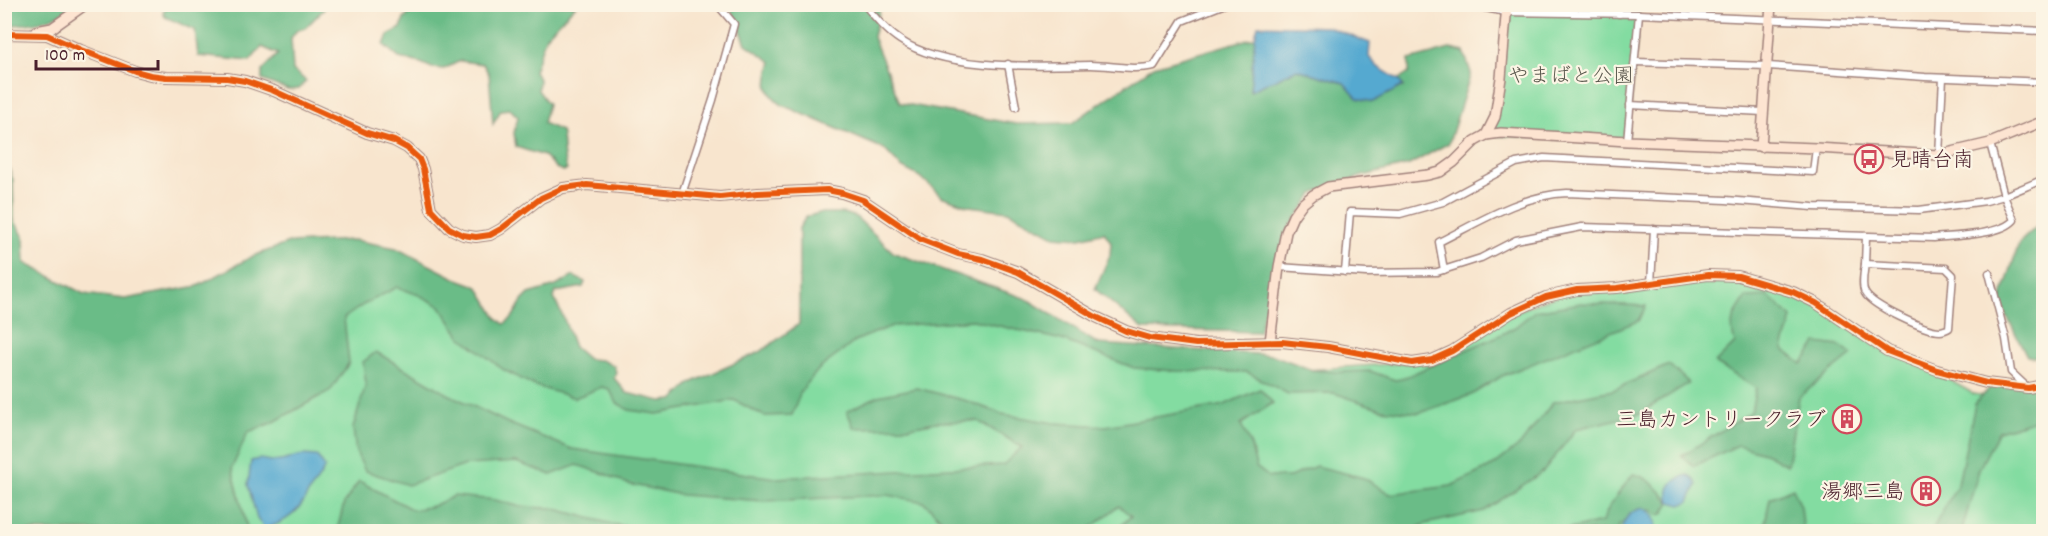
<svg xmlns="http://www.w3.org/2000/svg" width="2048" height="536" viewBox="0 0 2048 536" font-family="Dekko,'Klee One',sans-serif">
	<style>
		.green { fill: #83dca1; stroke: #667e66; stroke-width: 1.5 }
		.forest { fill: #6abc87; stroke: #5a6e59; stroke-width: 1.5 }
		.water { fill: #54a9d0; stroke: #4f647e; stroke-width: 1.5 }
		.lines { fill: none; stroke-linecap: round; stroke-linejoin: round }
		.street-casing { stroke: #a1827c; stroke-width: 9 }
		.secondary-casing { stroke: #a1827c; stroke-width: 12 }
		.street { stroke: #fff; stroke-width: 6 }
		.secondary { stroke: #fde4d1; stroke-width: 9 }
		.cycleway-casing { stroke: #fcf5e5; stroke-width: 10 }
		.cycleway { stroke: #e8590c; stroke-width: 6 }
		.labels { text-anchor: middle; stroke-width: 4.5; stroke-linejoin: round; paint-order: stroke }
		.park-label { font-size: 21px; fill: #5b584e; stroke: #fcf5e5 }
		.poi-label { font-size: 21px; fill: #4a1f2b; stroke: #fcf5e5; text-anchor: end }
	</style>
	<rect width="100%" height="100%" fill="#fcf5e5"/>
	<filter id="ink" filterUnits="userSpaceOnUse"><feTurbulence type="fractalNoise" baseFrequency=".0167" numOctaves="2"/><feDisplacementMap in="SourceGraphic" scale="12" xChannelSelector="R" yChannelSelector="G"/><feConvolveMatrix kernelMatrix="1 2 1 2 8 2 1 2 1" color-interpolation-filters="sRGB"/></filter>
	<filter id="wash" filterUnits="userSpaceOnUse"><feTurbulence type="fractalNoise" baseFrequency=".008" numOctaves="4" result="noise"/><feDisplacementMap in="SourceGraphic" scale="24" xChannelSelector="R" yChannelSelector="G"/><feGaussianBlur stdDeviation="1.35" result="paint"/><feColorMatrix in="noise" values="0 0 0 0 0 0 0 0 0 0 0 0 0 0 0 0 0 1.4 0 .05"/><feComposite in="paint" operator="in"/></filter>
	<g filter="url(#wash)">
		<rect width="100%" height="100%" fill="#f8e5ce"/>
		<g class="green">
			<polygon points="1506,12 1639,14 1627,141 1486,135 1495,116"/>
			<polygon points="1722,276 1793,292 1974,394 2044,407 2043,532 235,532 225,449 338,323 355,291 415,285 614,386 632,403 680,400 936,309 1041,322 1123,353 1279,372 1417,362 1452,351 1511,313 1570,291"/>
		</g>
		<g class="forest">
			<path d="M5,4H73V5C52,22 32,25 5,25Z"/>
			<polygon points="169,4 325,5 324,9 305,28 297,30 291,38 293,70 306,81 299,89 288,90 262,80 262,71 278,54 262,47 250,61 198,56 195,30 165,17 163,12"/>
			<path d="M418,5H576L546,36L534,71L539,79L538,90L548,104L543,123L561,131C564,144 562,158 567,170L563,171L556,168L544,156L516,147L514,133L518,117L510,109L501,110L493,124L489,74L483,64L460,61L444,69L432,68L421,63L399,58L384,45L388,35L401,28L404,19Z"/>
			<path d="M728,5H881L873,37L900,103L1016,124L1072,123L1154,66L1255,37L1250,91L1297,69L1344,83L1403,87L1399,79L1409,73V60L1450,49L1464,52L1471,73L1449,143L1409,165L1363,176L1328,187L1313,194L1286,232L1259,332L1143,329L1095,289L1110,255L1111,242L1104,232L1080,238L1054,236L1008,211L969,206L941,196L922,178L901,167L884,149L782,105C764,91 765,82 772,62L746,44L737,21Z"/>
			<polygon points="5,163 8,166 13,180 14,220 24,237 25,263 84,294 125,299 198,286 253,256 289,243 354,240 396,248 455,278 474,285 479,288 497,318 504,324 512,318 522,301 529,294 556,286 573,276 585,282 583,287 556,292 554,298 564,319 574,347 588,359 601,360 614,366 616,372 614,378 627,393 661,401 673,400 691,383 760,352 799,324 799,228 806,217 819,213 843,213 856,217 894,253 1027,299 1098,344 1273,355 1312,370 1338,372 1370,371 1395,380 1401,379 1498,336 1515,327 1535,311 1581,303 1646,306 1638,321 1502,376 1471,395 1419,413 1381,409 1334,393 1288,394 1247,372 1177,371 1134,368 1062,340 973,320 892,326 857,340 819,369 801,391 792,415 764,416 734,400 657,414 629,410 617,403 609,389 602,387 575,398 535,386 504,370 461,337 440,306 419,295 397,287 363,305 344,318 349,363 331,390 274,422 248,432 232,468 248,531 5,531"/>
			<polygon points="2043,221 2043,358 2027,356 2000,303 2019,243"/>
			<path d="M1768,296L1792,318L1783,349L1802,364L1817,343L1840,346L1852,355L1799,397L1787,465L1767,454L1738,445L1694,466L1681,456L1751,412L1756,388L1715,363L1735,343C1728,320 1734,316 1746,297Z"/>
			<polygon points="376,352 448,394 508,423 572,449 776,478 1003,465 1022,447 978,421 936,422 910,427 854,428 847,411 878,396 917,388 967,401 1002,414 1054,423 1106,426 1224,405 1260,389 1273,403 1241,424 1251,446 1256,467 1269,477 1290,477 1316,466 1364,478 1390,494 1451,486 1494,465 1521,444 1553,402 1613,390 1669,365 1689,383 1639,414 1576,429 1544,471 1484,511 1425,524 1411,531 1116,531 1131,516 1119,506 1086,531 954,532 924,502 888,495 764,501 682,495 628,484 605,474 577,465 551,475 516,462 466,465 408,485 365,471 356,452 353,428 366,384 363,362"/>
			<polygon points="2043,381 2043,418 1999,431 1979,469 1962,531 1931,532 1958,484 1975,404 1993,384"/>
			<path d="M1633,474C1650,477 1659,490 1670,502L1663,514L1658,515L1652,510L1619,525L1618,531L1556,532L1602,522L1610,505Z"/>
			<polygon points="359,481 413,510 433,506 454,496 495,500 521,507 552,508 612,524 655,531 337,531 344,503"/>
			<polygon points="1793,488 1801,507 1803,527 1799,531 1756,531 1765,523 1770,498"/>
		</g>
		<g class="water">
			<polygon points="1258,25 1328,27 1370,43 1369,57 1378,67 1399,80 1403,86 1373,102 1357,98 1344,83 1297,69 1250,91 1255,37"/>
			<path d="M303,455L317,456L325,467C321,476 317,481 312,488C308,492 307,496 304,501C295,516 281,523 265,529L257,519L248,485L251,461C265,456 267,463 280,461C288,460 295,456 303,455Z"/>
			<path d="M1688,475L1693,478L1697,484L1689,502L1681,505L1670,502C1665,487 1673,479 1688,475Z"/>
			<path d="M1644,508C1655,513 1658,521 1655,531H1621C1625,517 1629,511 1644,508Z"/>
		</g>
	</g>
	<g filter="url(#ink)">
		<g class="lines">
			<g class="street-casing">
				<g id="street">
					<path d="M864,4C875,17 886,31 900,40C946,71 1036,66 1090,65C1112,65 1132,71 1154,66L1182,21L1225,4"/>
					<polyline points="1465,4 1506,12 1639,14 2044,31"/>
					<polyline points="1619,14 1619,4"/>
					<polyline points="1635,62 1768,66 1925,77 2044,82"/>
					<polyline points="1008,64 1016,107"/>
					<polyline points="1630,105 1763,112"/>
					<polyline points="1627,141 1639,14"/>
					<polyline points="1939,155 1943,78"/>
					<polyline points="682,194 713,100 734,24 717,4"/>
					<path d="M1865,264L1946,268L1953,275L1949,328C1948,329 1942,331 1940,331C1926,331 1872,306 1865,293C1861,286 1864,272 1865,264Z"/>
					<polyline points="1865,264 1866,237"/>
					<path d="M1279,267L1366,273L1437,272L1481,258L1516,240L1582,227L1934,238C1954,236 2001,235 2014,220L2004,196L1990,143"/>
					<path d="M1444,270L1439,242C1479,222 1521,195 1567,193L1726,200L1813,207L1919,210L1986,201L2004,196L2044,179"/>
					<polyline points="1345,272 1350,212 1400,214 1443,202 1516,163 1544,158 1813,172 1816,148"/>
					<polyline points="1989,273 2006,339 2011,372 2028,388"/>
					<polyline points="1651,284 1654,229"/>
				</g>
			</g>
			<g class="secondary-casing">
				<g id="secondary">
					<polyline points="36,31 52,28 86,4"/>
					<polyline points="4,34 47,35 81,50 135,71 150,75 166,77 227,78 245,81 274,91 367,133 394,141 407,148 419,159 423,169 431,209 449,228 463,235 476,237 490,235 501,229 541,198 563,188 587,185 720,197 758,193 827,190 842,193 863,200 922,240 958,254 982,259 1018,272 1096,317 1126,331 1150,338 1196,344 1282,342 1328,347 1412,363 1432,360 1452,351 1511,313 1546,297 1577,290 1617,288 1708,275 1738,276 1793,292 1816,303 1887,351 1937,370 1986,383 2028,388 2044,385"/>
					<polyline points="1486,135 1495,117 1501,78 1507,4"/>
					<polyline points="1761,147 1771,4"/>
					<polyline points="1270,342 1279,267 1286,232 1293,216 1301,205 1313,195 1328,187 1428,175 1440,172 1454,162 1475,141 1486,135 1501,133 1627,141 1816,148 1939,155 1990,143 2044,121"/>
				</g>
			</g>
			<use href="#street" class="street"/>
			<use href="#secondary" class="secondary"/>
			<g class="cycleway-casing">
				<polyline id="cycleway" points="4,34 47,35 81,50 135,71 150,75 166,77 227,78 245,81 274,91 367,133 394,141 407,148 419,159 423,169 431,209 449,228 463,235 476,237 490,235 501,229 541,198 563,188 587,185 720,197 758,193 827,190 842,193 863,200 922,240 958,254 982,259 1018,272 1096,317 1126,331 1150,338 1196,344 1282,342 1328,347 1412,363 1432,360 1452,351 1511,313 1546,297 1577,290 1617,288 1708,275 1738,276 1793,292 1816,303 1887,351 1937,370 1986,383 2028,388 2044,385"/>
			</g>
			<use href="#cycleway" class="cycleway"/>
		</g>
	</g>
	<defs>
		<g id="bus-ring" transform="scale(1.5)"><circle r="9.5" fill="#fcf5e5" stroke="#d1495b" stroke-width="1.5"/><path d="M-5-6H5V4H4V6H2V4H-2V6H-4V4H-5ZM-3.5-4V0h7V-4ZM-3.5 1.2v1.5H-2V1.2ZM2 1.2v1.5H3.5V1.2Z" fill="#d1495b"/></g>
		<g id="building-ring" transform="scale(1.5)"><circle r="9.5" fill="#fcf5e5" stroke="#d1495b" stroke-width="1.5"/><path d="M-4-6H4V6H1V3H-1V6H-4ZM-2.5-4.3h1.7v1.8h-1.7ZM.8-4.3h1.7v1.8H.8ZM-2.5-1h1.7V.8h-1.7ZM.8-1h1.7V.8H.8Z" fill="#d1495b"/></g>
	</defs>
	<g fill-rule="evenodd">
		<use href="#bus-ring" x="1869" y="159"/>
		<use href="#building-ring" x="1847" y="419"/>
		<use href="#building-ring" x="1926" y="491"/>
	</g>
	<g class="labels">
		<g class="park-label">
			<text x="1571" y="82">やまばと公園</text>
		</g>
		<g class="poi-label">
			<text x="1890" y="166" text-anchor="start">見晴台南</text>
			<text x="1826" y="426">三島カントリークラブ</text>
			<text x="1905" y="498">湯郷三島</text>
		</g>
	</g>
	<rect width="2048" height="536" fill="none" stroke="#fcf5e5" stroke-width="24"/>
	<path d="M36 60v9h122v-9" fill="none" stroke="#4a1f2b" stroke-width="3"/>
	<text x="45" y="60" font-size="18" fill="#4a1f2b" stroke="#fcf5e5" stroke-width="4.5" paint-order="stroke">100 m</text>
</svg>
